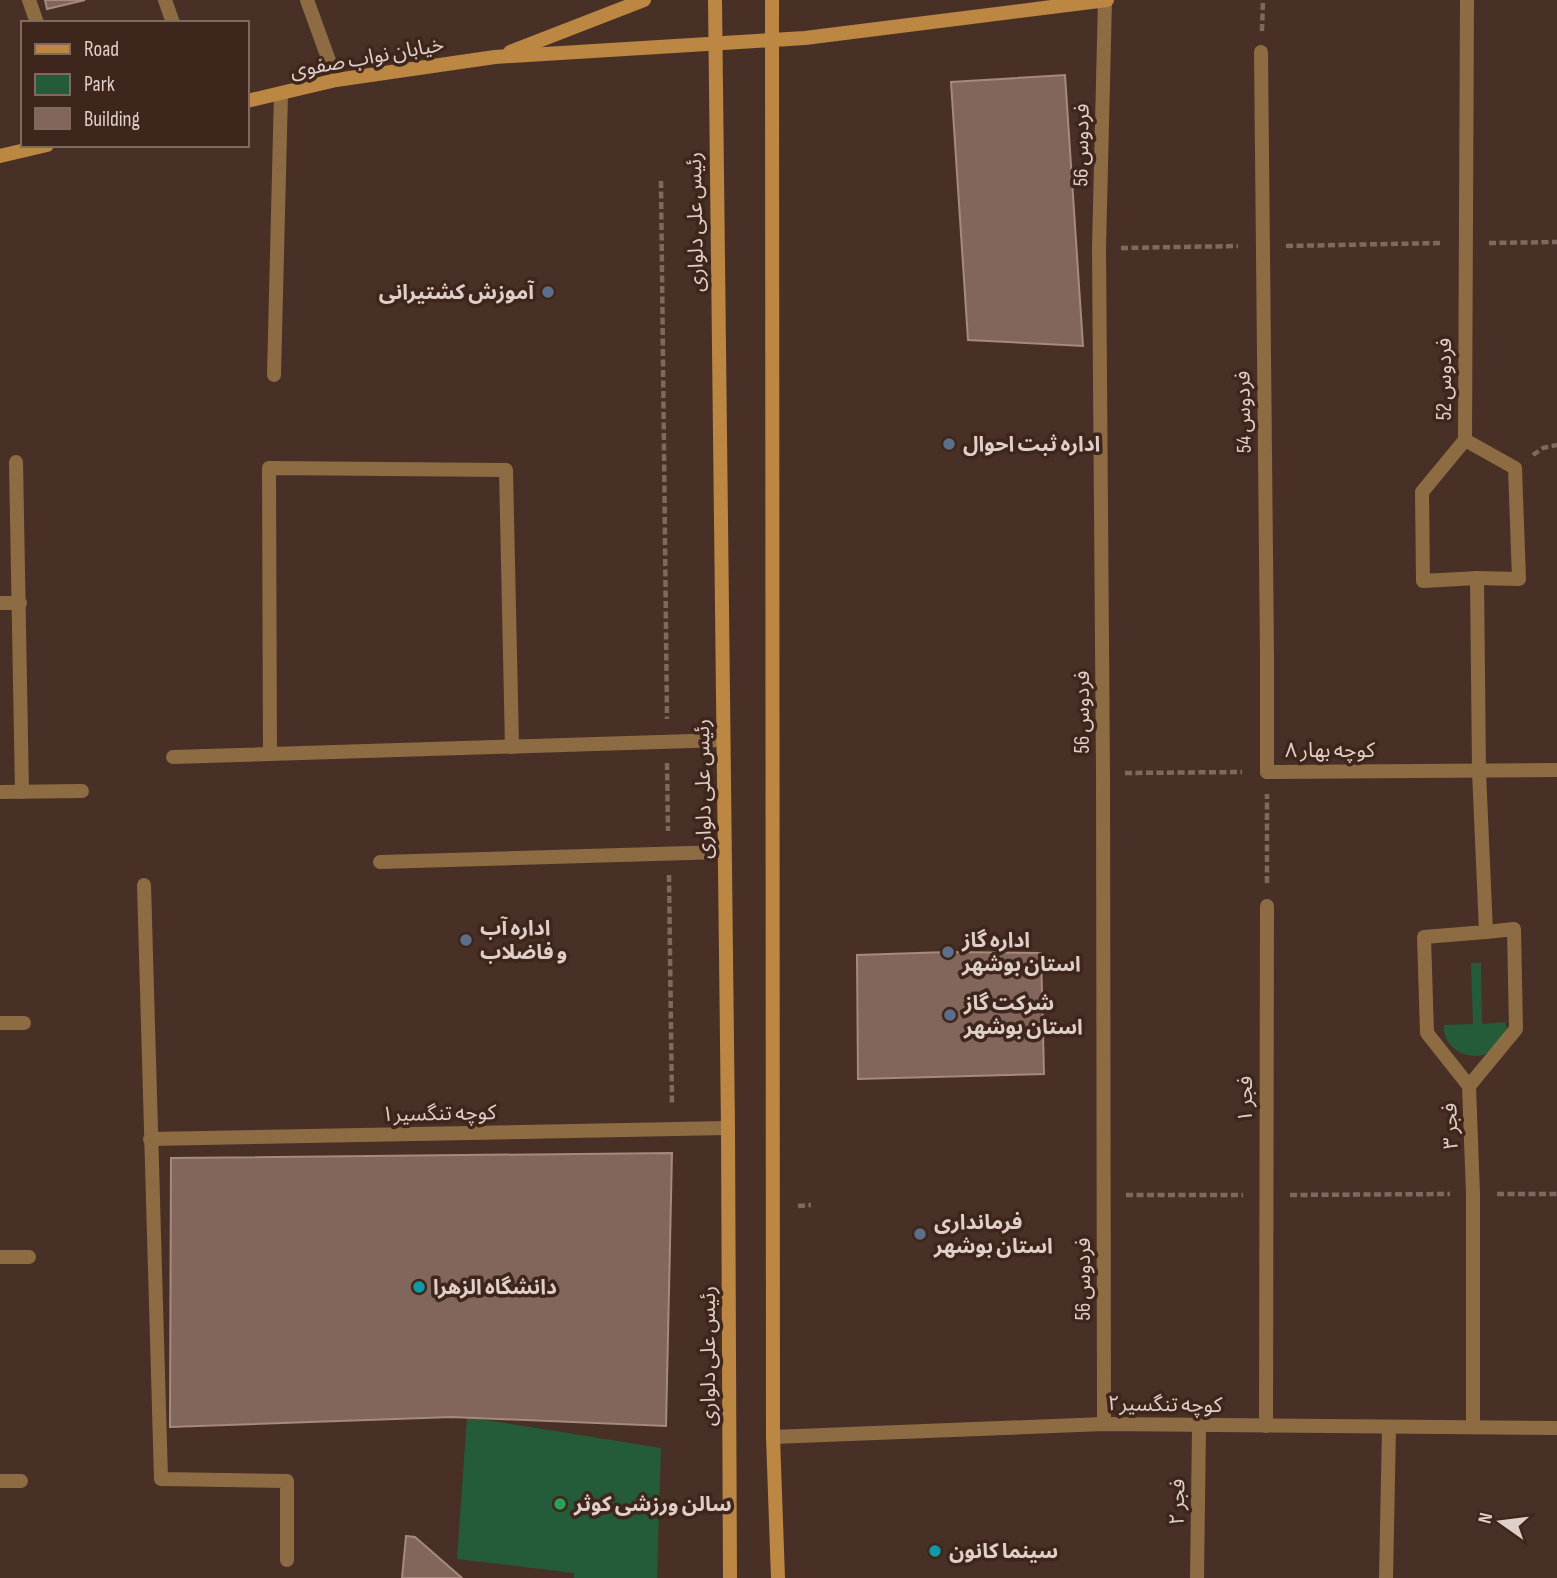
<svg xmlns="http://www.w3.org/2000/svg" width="1557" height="1578" viewBox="0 0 1557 1578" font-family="'Sofia Sans Condensed','Noto Sans Arabic',sans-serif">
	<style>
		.green { fill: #245c3a }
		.building { fill: #82665b; stroke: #a7897d; stroke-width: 2 }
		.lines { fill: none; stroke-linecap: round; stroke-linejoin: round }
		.path { stroke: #7e6860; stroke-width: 4.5; stroke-dasharray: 7 3.5; stroke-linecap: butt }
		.lane { stroke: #8d6b43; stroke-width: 14 }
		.street { stroke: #8d6b43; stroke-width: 14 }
		.secondary { stroke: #bc8643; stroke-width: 14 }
		.service-dot { fill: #5c6f8a; stroke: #3e261c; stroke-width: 2.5 }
		.culture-dot { fill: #0f9aa8; stroke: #3e261c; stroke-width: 2.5 }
		.leisure-dot { fill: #2e9e5b; stroke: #3e261c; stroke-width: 2.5 }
		.labels { text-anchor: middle; stroke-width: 7; stroke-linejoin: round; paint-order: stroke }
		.street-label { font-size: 21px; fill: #dfcfc8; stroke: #3e261c }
		.poi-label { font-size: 21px; font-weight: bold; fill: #dfcfc8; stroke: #3e261c; text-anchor: start }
	</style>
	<rect width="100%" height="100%" fill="#493026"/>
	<g class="green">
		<path d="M1471,963H1481L1482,1024L1505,1022L1507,1028C1503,1036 1499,1045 1492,1051C1472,1064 1442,1050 1444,1025L1473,1024Z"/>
		<polygon points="467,1417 661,1448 657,1578 574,1578 574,1573 457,1559"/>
	</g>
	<g class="building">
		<polygon points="45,0 85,0 47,9"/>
		<polygon points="1065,75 1083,346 968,340 951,82"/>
		<polygon points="948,952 1041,953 1044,1074 858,1079 857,955"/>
		<polygon points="672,1153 666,1426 452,1417 170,1427 171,1158"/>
		<polygon points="406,1536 415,1537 462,1578 402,1578"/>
	</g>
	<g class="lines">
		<g class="path">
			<polyline points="1262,31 1263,0"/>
			<polyline points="661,181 667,719"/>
			<polyline points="1489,243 1557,242"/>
			<polyline points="1286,246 1441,243"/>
			<polyline points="1121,248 1238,246"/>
			<polyline points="1533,455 1543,448 1557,445"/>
			<polyline points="667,763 668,831"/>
			<polyline points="1125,773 1242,772"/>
			<polyline points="669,875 672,1104"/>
			<polyline points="1267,883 1267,794"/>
			<polyline points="1497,1194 1557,1194"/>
			<polyline points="1126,1195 1243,1195"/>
			<polyline points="1290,1195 1450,1194"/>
			<polyline points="798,1206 811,1205"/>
		</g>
		<g class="lane">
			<polyline points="1267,656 1267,772"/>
			<polyline points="270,754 269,468 506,470 512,747"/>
			<polyline points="173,757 723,740"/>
			<polyline points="380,862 724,852"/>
		</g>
		<g class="street">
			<polyline points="29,0 37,23"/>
			<polyline points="165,0 173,23"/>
			<polyline points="307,0 336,80"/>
			<polyline points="1467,0 1465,440 1422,492 1423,581 1477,578 1479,771 1486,932 1424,937 1427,1033 1469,1086 1473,1194 1473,1427"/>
			<polyline points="1261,52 1267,656"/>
			<polyline points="274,375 281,93"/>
			<polyline points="1465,440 1515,468 1519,579 1477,578"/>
			<polyline points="16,462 22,792"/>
			<polyline points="0,603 20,603"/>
			<polyline points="1267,772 1557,770"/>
			<polyline points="0,792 82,791"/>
			<polyline points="144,885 161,1479 287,1481 287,1560"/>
			<polyline points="0,1023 24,1023"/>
			<polyline points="1469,1086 1516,1029 1514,929 1486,932"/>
			<polyline points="150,1139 728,1128"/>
			<polyline points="0,1257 29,1257"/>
			<polyline points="1104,1424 1103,773 1099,248 1105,0"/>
			<polyline points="1266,1426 1267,906"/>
			<polyline points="773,1437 1104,1424 1557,1428"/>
			<polyline points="0,1481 21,1481"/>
			<polyline points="1197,1578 1199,1426"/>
			<polyline points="1386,1578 1389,1427"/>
		</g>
		<g class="secondary">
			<polyline points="715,0 728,1128 730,1578"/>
			<polyline points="772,0 773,1437 778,1578"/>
			<polyline points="510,52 644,0"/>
			<polyline points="247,101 336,80 495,57 805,38 1107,0"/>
			<polyline points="0,156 47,145"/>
		</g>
	</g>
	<g class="service-dot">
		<circle cx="548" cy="292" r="7"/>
		<circle cx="949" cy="444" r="7"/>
		<circle cx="466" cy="940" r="7"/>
		<circle cx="948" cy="952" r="7"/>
		<circle cx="950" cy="1015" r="7"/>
		<circle cx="920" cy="1234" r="7"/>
	</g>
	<g class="culture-dot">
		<circle cx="419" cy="1287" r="7"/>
		<circle cx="935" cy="1551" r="7"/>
	</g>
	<circle class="leisure-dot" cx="560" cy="1504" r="7"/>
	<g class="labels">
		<g class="street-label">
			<text transform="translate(367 57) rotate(-10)" y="7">خیابان نواب صفوی</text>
			<text transform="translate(1081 145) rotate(-89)" y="7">فردوس 56</text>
			<text transform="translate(695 222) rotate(-91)" y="7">رئیس علی دلواری</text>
			<text transform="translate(1444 379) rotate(-90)" y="7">فردوس 52</text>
			<text transform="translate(1243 412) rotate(-91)" y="7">فردوس 54</text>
			<text transform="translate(1082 712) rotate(-90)" y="7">فردوس 56</text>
			<text x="1330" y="757">کوچه بهار ۸</text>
			<text transform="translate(703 789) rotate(-91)" y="7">رئیس علی دلواری</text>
			<text transform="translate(1245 1099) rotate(-90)" y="7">فجر ۱</text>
			<text transform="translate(439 1113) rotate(-1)" y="7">کوچه تنگسیر۱</text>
			<text transform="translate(1450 1126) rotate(-92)" y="7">فجر ۳</text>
			<text transform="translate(1083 1279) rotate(-90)" y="7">فردوس 56</text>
			<text transform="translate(708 1356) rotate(-90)" y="7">رئیس علی دلواری</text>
			<text transform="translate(1165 1404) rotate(1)" y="7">کوچه تنگسیر۲</text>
			<text transform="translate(1177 1502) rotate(-89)" y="7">فجر ۲</text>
		</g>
		<g class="poi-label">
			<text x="534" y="299" text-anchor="end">آموزش کشتیرانی</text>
			<text x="963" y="451">اداره ثبت احوال</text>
			<text x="480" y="935">اداره آب<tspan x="480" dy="24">و فاضلاب</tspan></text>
			<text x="962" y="947">اداره گاز<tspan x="962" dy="24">استان بوشهر</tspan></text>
			<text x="964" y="1010">شرکت گاز<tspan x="964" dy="24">استان بوشهر</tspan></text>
			<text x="934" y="1229">فرمانداری<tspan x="934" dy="24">استان بوشهر</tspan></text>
			<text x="433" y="1294">دانشگاه الزهرا</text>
			<text x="574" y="1511">سالن ورزشی کوثر</text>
			<text x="949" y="1558">سینما کانون</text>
		</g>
	</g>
	<rect x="21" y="21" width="228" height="126" fill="#3e261c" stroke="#7e6a61" stroke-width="2"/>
	<rect x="35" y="44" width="35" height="10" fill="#bc8643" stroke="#7e6a61" stroke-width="2"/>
	<text x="84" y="56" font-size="21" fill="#dfcfc8">Road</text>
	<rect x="35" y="74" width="35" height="21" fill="#245c3a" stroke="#7e6a61" stroke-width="2"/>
	<text x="84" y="91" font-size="21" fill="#dfcfc8">Park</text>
	<rect x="35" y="108" width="35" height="21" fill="#82665b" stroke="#7e6a61" stroke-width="2"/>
	<text x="84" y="126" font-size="21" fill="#dfcfc8">Building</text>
	<g transform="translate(1501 1522) rotate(284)" stroke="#3e261c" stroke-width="5" paint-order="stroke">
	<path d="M0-5L12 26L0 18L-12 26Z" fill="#dfcfc8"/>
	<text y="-10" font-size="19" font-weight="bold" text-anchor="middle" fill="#dfcfc8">N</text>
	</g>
</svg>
